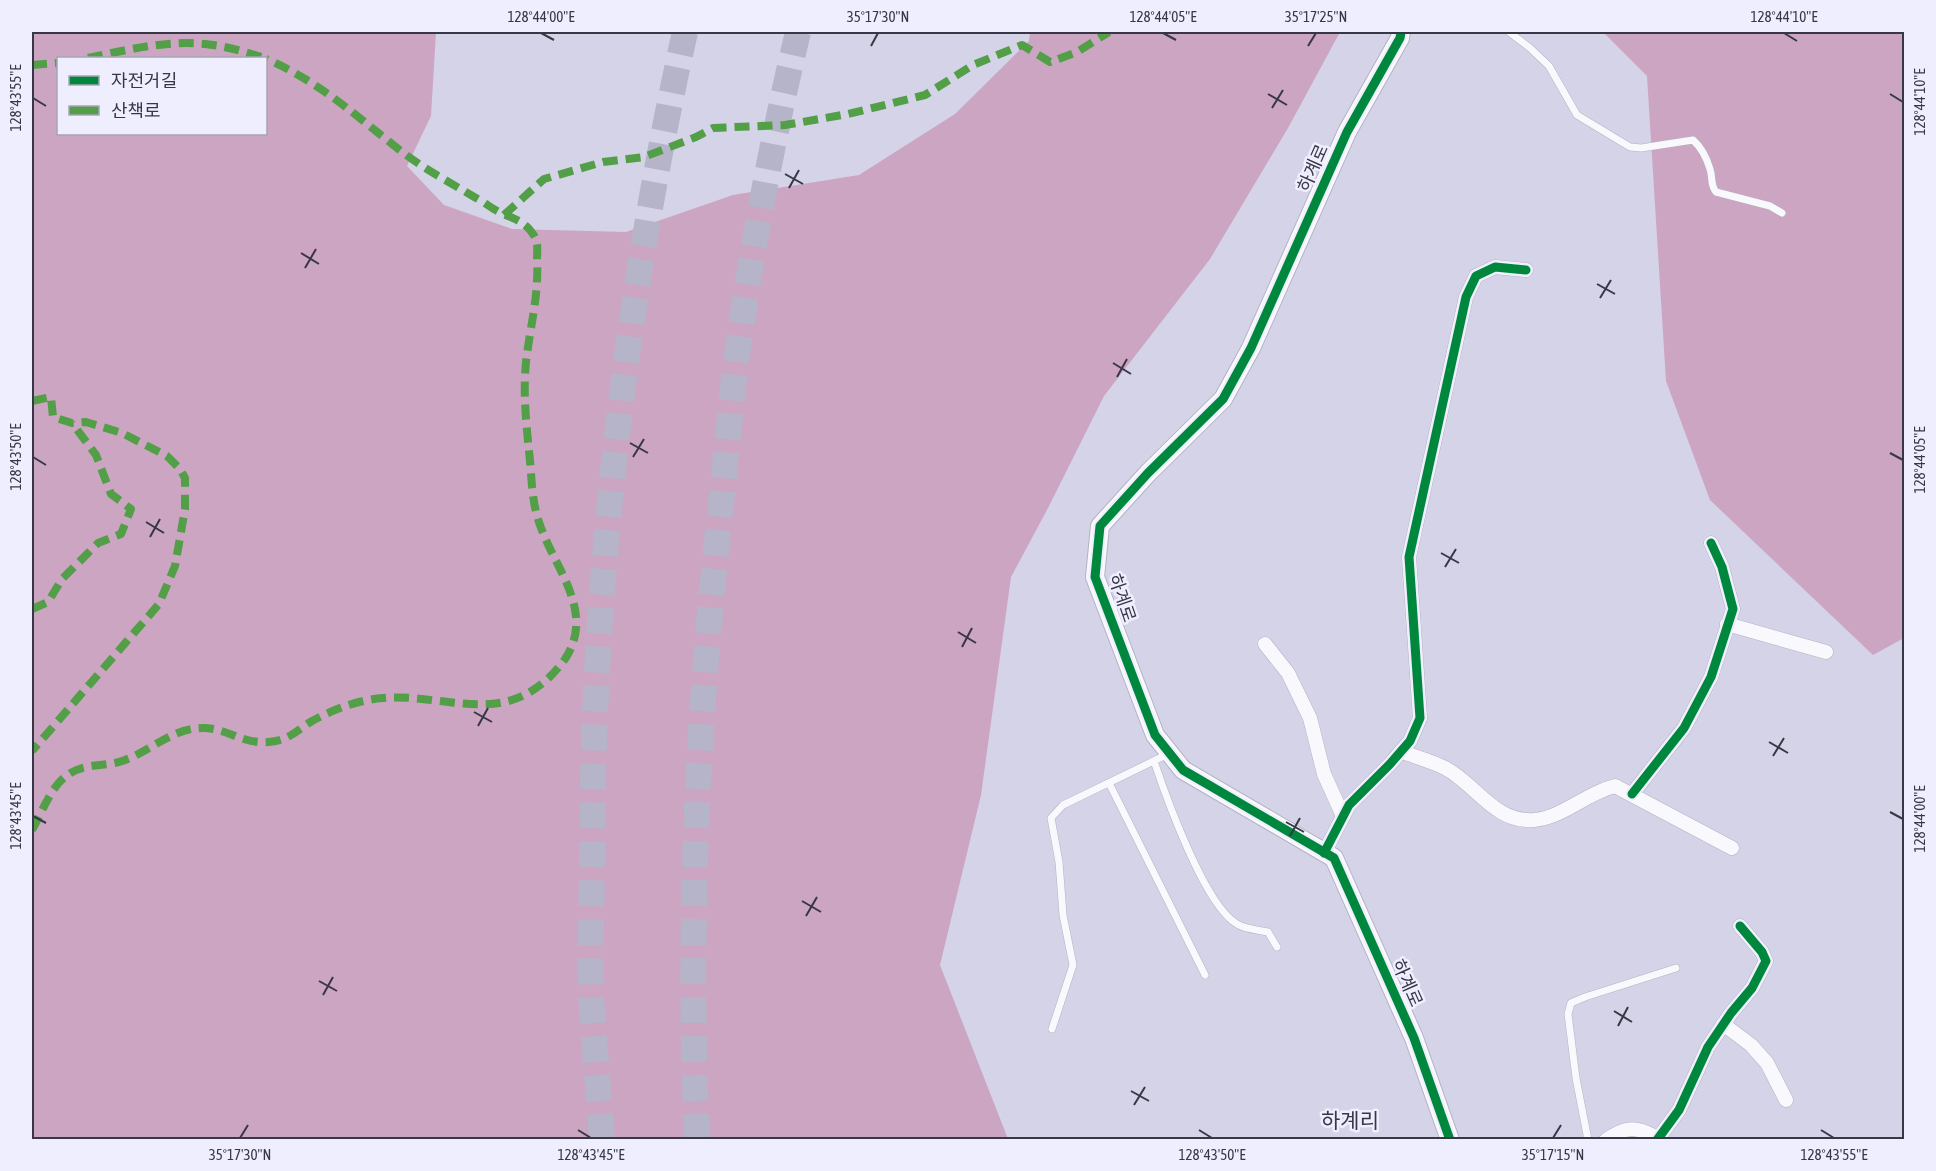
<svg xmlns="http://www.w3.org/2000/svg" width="1936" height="1171" viewBox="0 0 1936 1171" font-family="'Asap Condensed','Noto Sans KR',sans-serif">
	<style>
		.forest { fill: #cba5c2; fill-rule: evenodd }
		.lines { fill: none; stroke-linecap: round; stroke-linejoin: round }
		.motorway-tunnel { stroke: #b6b4c8; stroke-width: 26; stroke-dasharray: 26 13; stroke-linecap: butt }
		.service-casing { stroke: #b3b3c3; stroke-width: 8 }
		.minor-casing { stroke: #b3b3c3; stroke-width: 15 }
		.tertiary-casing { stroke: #b3b3c3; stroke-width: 20 }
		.service { stroke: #f9f8fc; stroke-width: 7 }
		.minor { stroke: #f9f8fc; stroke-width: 14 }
		.tertiary { stroke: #f9f8fc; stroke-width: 18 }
		.quiet { stroke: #529f47; stroke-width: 8; stroke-dasharray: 15 8; stroke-linecap: butt }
		.cycleway-casing { stroke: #efeefe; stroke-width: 13 }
		.cycleway { stroke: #00873e; stroke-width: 9 }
		.ticks { fill: none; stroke: #383746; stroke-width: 2 }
		.labels { text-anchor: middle; stroke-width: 5; stroke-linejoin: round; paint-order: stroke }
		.street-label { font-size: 18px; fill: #383746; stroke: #efeefe }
		.quarter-label { font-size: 21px; fill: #383746; stroke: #efeefe }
		.neatline { fill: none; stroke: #383746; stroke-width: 2 }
		.ticks-label { font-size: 15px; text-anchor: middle; fill: #383746 }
	</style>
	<rect width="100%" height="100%" fill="#d5d3e8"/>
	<g class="forest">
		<path d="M32,32H436L431,116L407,166L444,205L512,229L626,232L733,195L859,175L955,114L1029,41L1030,32H1340L1288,128L1210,259L1104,396L1048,508L1011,577L981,795L940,965L1008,1139H32ZM58,58H266V134H58Z"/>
		<polygon points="1603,32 1904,32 1904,638 1873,655 1710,500 1666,381 1647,76"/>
	</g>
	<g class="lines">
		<g class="motorway-tunnel">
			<path d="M602,1140C599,1097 595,1054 592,1011C589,961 592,910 592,860C592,583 625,301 685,32"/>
			<path d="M697,1140C687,921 698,702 723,485C728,437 732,388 739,340C754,236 774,133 798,32"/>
		</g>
		<g class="service-casing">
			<g id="service">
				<path d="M1509,32L1530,48L1549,66L1577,115L1630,147L1641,148L1693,140C1701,147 1707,159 1710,169C1713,178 1710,185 1716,192L1770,206L1782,213"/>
				<path d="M1154,761C1166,797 1205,906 1237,924C1245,929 1258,930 1268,932L1277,947"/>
				<polyline points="1109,783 1205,975"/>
				<polyline points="1052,1029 1073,965 1063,915 1059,862 1051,818 1063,805 1168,754"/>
				<polyline points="1588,1140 1576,1078 1568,1014 1571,1003 1585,997 1676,968"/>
			</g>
		</g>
		<g class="minor-casing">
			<g id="minor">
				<polyline points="1727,624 1826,652"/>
				<polyline points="1265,644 1288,673 1310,718 1324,774 1343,816"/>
				<path d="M1401,751C1415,757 1431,761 1445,768C1476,784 1494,823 1534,820C1564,817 1586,793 1615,786L1732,848"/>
				<polyline points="1632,794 1684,728 1711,677 1733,609 1722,567 1711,543"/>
				<polyline points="1324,853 1349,805 1390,764 1410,741 1420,718 1409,557 1466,297 1476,276 1495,267 1526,270"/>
				<polyline points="1723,1024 1751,1045 1767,1063 1786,1100"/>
				<path d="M1606,1140C1625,1127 1634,1126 1654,1136V1140"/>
				<polyline points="1657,1140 1679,1110 1708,1047 1731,1013 1752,988 1766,961 1762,952 1740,926"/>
			</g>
		</g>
		<g class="tertiary-casing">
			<polyline id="tertiary" points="1401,32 1400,38 1347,132 1251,348 1223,399 1148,473 1100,526 1095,577 1155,735 1183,770 1334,858 1414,1038 1450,1140"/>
		</g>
		<use href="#service" class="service"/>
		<use href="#minor" class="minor"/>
		<use href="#tertiary" class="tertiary"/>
		<g class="quiet">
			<path d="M88,58C126,50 167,40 205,44C226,46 245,52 265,58"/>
			<polyline points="32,65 58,63"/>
			<polyline points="504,215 544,179 603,162 644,157 696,137 713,128 785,125 848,114 925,95 973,65 1022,45 1050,62 1077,52 1109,32"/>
			<polyline points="32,401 51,397 53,417 72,423 86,422 122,433 167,456 180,469 185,478 185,509 175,566 159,604 32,751"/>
			<polyline points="32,609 48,602 62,579 98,543 121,534 131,509 111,494 96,455 72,423"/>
			<path d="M32,830C42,813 51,785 69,774C84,763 105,767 122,761C150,752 171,728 203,728C230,728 243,747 276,741C291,738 300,728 312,721C334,709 358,700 383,698C434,693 491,721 536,688C548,680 557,670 565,659C596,612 555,569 540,525C531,501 532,476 529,451C526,422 523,391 526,362C530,327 539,296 537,260C537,250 539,243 533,234C526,223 517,220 506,215C496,212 486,203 476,198C451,183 424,169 401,151C356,116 319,81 266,59"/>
		</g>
		<g class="cycleway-casing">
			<g id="cycleway">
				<polyline points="1401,32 1400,38 1347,132 1251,348 1223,399 1148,473 1100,526 1095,577 1155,735 1183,770 1334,858 1414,1038 1450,1140"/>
				<polyline points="1632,794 1684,728 1711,677 1733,609 1722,567 1711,543"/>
				<polyline points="1324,853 1349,805 1390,764 1410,741 1420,718 1409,557 1466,297 1476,276 1495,267 1526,270"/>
				<polyline points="1657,1140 1679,1110 1708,1047 1731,1013 1752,988 1766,961 1762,952 1740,926"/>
			</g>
		</g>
		<use href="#cycleway" class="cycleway"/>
	</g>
	<path class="ticks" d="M541,33L554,40M1163,33L1176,40M1784,33L1797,41M871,46L878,33M1308,46L1316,33M1268,94L1287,105M1890,94L1903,102M33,98L46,106M1272,108L1283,90M785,174L803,184M789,188L799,170M301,253L319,264M305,268L316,249M1597,284L1615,294M1600,298L1611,280M1113,363L1131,374M1117,377L1127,359M630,443L648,453M1890,453L1903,460M33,457L46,465M633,457L644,439M146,522L164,533M150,537L160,519M1441,553L1459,563M1445,567L1456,549M958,632L976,643M962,647L972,628M474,712L492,722M478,726L488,708M1769,742L1788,753M1773,756L1784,738M1890,812L1903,819M33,816L46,823M1286,822L1304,832M1290,836L1300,818M802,901L821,912M806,916L817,897M319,981L337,991M323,995L333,977M1614,1011L1632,1022M1618,1026L1628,1007M1131,1091L1149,1101M1134,1105L1145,1087M578,1130L591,1138M1199,1130L1212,1138M1821,1130L1834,1138M240,1138L248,1125M1553,1138L1561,1125"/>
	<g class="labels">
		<g class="street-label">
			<text transform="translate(1313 168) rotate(-66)" y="6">하계로</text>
			<text transform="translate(1122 598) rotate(71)" y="6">하계로</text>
			<text transform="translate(1407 983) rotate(66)" y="6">하계로</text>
		</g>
		<g class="quarter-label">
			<text x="1350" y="1128">하계리</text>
		</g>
	</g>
	<rect width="1936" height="1171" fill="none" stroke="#efeefe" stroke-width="66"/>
	<rect x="57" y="57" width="210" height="78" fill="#efeefe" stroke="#a6a5b4" stroke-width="1.5"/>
	<rect x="69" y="76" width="30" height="9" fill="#00873e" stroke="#a6a5b4" stroke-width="1.5"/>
	<text x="111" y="87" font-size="18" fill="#383746">자전거길</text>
	<rect x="69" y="106" width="30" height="9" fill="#529f47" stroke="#a6a5b4" stroke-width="1.5"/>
	<text x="111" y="117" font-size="18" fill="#383746">산책로</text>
	<rect x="33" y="33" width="1870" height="1105" class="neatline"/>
	<g class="ticks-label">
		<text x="541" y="22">128°44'00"E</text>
		<text x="878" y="22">35°17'30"N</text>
		<text x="1163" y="22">128°44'05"E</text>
		<text x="1316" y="22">35°17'25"N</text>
		<text x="1784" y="22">128°44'10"E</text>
		<text transform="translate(16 98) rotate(-90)" y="5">128°43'55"E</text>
		<text transform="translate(1920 102) rotate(-90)" y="5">128°44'10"E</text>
		<text transform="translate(16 457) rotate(-90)" y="5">128°43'50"E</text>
		<text transform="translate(1920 460) rotate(-90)" y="5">128°44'05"E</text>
		<text transform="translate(16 816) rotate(-90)" y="5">128°43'45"E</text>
		<text transform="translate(1920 819) rotate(-90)" y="5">128°44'00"E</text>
		<text x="240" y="1160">35°17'30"N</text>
		<text x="591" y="1160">128°43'45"E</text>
		<text x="1212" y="1160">128°43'50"E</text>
		<text x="1553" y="1160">35°17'15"N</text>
		<text x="1834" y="1160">128°43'55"E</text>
	</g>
</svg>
